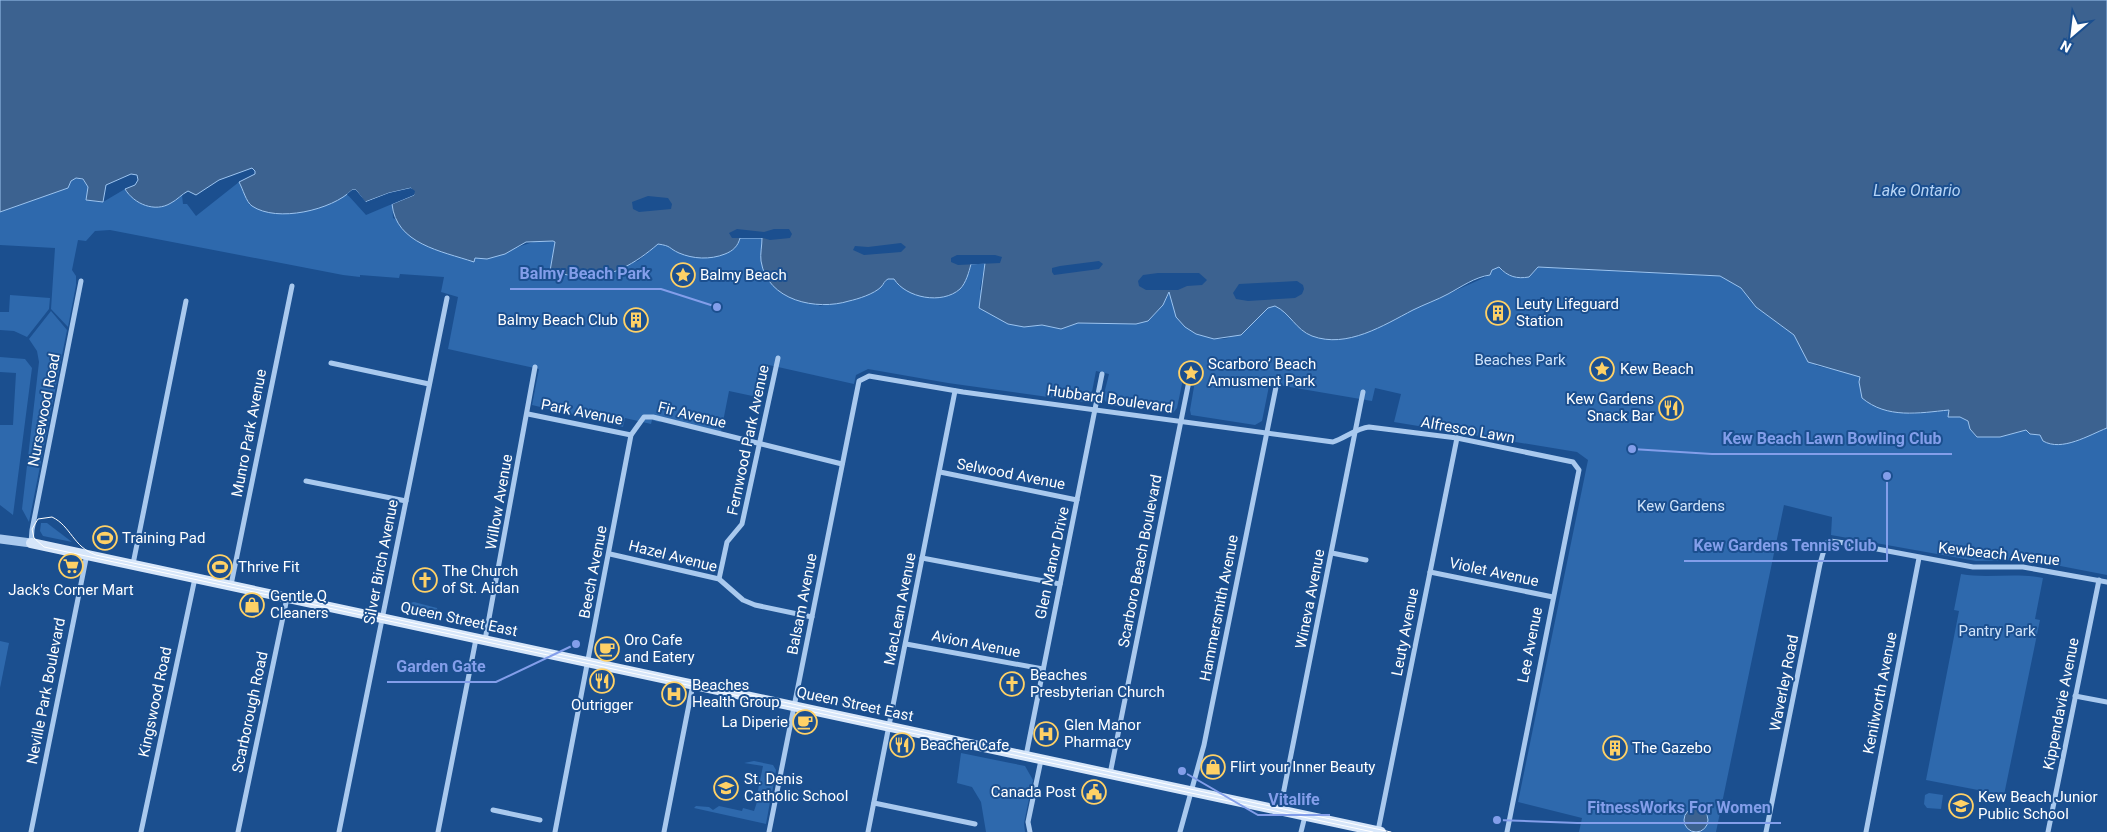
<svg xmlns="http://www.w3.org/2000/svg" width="2107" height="832" viewBox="0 0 2107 832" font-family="Roboto,sans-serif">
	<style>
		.green { fill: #2e69ad }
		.water { fill: #3c6290; stroke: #9cc4f0 }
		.pier { fill: #1b4f8f }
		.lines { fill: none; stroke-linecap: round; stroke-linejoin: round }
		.minor { stroke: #a9c9ee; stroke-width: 5 }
		.tertiary { stroke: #a9c9ee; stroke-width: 9 }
		.secondary { stroke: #d6e6fa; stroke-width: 10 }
		.tram { stroke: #fff; stroke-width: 1 }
		.labels { text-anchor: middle; stroke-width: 4; stroke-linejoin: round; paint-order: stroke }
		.poi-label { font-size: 15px; fill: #fff; stroke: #1b4f8f; text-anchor: start }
		.park-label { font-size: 15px; fill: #cfe3fa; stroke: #1b4f8f }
		.street-label { font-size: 15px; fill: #fff; stroke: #1b4f8f }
		.water-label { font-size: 16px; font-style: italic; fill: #b5d3f5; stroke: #1b4f8f }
		.leader { fill: none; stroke: #839eea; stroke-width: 2 }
		.callout-dot { fill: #839eea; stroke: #1b4f8f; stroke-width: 2 }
		.callout-label { font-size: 16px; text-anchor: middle; font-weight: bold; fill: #839eea; stroke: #1b4f8f; stroke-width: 4; stroke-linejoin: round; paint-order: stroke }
	</style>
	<rect width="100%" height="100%" fill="#1b4f8f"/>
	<g class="green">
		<path d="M75,178L83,180L88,187L86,200L103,202L125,189L130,196L170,204L182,195L183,204H187L196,216L239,182L250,205L316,209L347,194L366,215L392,204L393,218L474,261L475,258C505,260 526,236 555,241L550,271L579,277L638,261L658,244L670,245L677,252L740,238H763L761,262L765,274L820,306L857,299L880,288L888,279L969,274L971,264L985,263L980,289L982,292L1024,327L1042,325L1061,329L1078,323L1136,324L1148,321L1163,305L1170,292C1173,317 1183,331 1209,337C1214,339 1223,340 1228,338C1238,334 1259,315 1268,307L1274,306L1419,307L1490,275L1492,270L1499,267C1507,277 1517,279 1529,277L1538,267L1720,276L1741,288L1756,307L1794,335L1804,353L1817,366L1856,374L1910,414L1950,410L1948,416L1960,417L1968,421L1970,429L1977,437H2000L2026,430L2030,434L2041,435L2064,444L2107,428V575L2029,560L1976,561L1831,535L1832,517L1784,505L1716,832H1579L1582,818L1518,802L1588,460L1577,452L1394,422L1401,394L1375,388L1372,401L1284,386L1277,382L1269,386L1262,421L1255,425L1191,415L1190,410L1195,381L1183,379L1177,408L1173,413L1108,405L1103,398L1109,374L1096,371L1091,397L1084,402L948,383L868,369L856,375L854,384L769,365L762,398L729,391L721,432L664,420L659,422L652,420L651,424L625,418L623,427L532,405L539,369L448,349L458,297L441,292L444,277L400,274L399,278L360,275V277L343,275L110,230L95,231L86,241L78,240L72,270L76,276V285L68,327L51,309L55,248L0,245V212L68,188L71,181Z"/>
		<polygon points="10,295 50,298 49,309 27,337 14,331 0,330 0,312 9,312"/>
		<polygon points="51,311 67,330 29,522 22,509 39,362 37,351 29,339"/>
		<polygon points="0,357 25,359 32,368 13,515 0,505 0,425 13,425 16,373 0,372"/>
		<polygon points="41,523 47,523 72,542 43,536 40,531"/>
		<path d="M1961,574C1988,579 2015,572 2043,578L2035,619L2040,620L2004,795L1926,780L1959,611L1954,610Z"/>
		<polygon points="414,602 437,608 440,619 401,611 406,604"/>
		<polygon points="0,641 9,643 0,688"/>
		<polygon points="961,753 1025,766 1033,780 1024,823 1025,832 986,832 981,802 972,787 957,783"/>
		<polygon points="754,761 773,765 776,770 771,799 757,795 763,766 744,763"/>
		<polygon points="1929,793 1943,795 1941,809 1927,808 1924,804 1925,795"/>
		<polygon points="758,799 770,802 766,824 694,808 696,806 709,807 713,810 719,806 742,811 743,808 754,811"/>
	</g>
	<g class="water">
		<path d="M0,0H2107V428C2089,435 2062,452 2043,441L2040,435L2030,434L2026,430L2000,437H1977L1970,429L1968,421L1960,417H1948L1949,410C1919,413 1887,419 1862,398L1859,382L1860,377L1808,362L1794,335L1756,307L1741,288L1720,276L1538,267L1529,277C1517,279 1508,277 1499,267L1492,270L1490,275C1475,277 1461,287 1448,294C1437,300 1425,304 1413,310C1384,325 1347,349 1312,336C1296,330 1290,313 1275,306L1268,308L1241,335L1214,339L1196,334L1185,327L1176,317L1169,292L1163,305L1148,321L1136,324L1078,323L1061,329L1042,325L1024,327L1008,324L979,308L985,263L971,264C969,272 966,283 960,289C942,305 906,298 894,279H888C884,281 884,284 881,287C874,294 858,299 849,301C817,311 767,301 761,261C760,254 762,246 762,238H740C738,246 733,251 725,254C710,260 693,259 679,253C668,248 672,246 658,244C636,263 610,279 580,277C570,276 560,273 550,271L555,242L553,241L526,242L505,254L487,259L475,258L474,262C441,251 396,244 392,204L414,195L411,188L389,193L365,202L356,190H352C332,210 277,223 252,206C246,202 243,189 239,182L255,174V171L252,168L219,180L196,195L188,191C182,194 177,200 171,203C155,213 134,204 125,189L135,185L138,180L137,175L131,174L106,185L103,202L86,200L88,187L83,179L76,178L71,181L68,188L0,212Z"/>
		<circle cx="1696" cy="820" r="12"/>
	</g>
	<g class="pier">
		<polygon points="411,188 415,191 414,195 390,205 391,202 412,192 390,195 366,205 355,192 348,196 347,194 352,190 356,190 366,202 389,193"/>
		<polygon points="648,196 668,198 672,204 671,209 639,212 633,209 632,202"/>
		<polygon points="737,229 764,232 774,229 789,229 792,234 790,238 770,240 763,238 732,238 729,233"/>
		<polygon points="901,243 906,247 901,252 864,255 853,250 855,246 868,247"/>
		<polygon points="957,255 995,255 1002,257 1000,263 958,265 951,262 951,258"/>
		<polygon points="1099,261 1103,264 1099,269 1054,275 1052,272 1052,268 1060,266"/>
		<polygon points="1158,273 1199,273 1207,280 1202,285 1187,286 1178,290 1146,290 1139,286 1138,281 1143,275"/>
		<polygon points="1297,281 1303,285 1304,289 1302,294 1295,298 1248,301 1236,299 1233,293 1239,284"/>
	</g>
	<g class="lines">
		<g class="minor">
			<polyline points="331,363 429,384"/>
			<polyline points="528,414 631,435"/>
			<polyline points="940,472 1077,500"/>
			<polyline points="306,481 406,501"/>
			<polyline points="31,543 32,530 81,281"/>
			<polyline points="1332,553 1366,560"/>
			<polyline points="610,554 719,579 743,600 755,605 812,617"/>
			<polyline points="922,558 1060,584"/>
			<polyline points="133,564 186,301"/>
			<polyline points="1430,572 1553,597"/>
			<polyline points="719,579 727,542 742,524 778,358"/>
			<polyline points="231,585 292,286"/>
			<polyline points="485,640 535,367"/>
			<polyline points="906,644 1043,669"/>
			<polyline points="2075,696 2107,702"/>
			<polyline points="1026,756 1102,374"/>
			<polyline points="1110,774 1189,381"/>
			<polyline points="874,803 975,824"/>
			<polyline points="493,810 540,820"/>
			<polyline points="1280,810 1363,392"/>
			<polyline points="1378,831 1457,438"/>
			<polyline points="31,832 87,554"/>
			<polyline points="141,832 195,578"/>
			<polyline points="238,832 287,598"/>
			<polyline points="339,832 447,298"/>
			<polyline points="438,832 476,639"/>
			<polyline points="555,832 631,435 644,417 653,417 842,464"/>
			<polyline points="664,832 693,684"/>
			<path d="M769,832L859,381L869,376L963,392L1333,442C1345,438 1357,428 1369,427L1457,438L1573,462L1579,470L1507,832"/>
			<polyline points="868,832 955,391"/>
			<polyline points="1030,832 1028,822 1041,760"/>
			<polyline points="1180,832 1204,745 1276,387"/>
			<polyline points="1301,832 1305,816"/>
			<polyline points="1766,832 1820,564 1826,543 1830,541 1845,543 1973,567 2023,567 2107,582"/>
			<polyline points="1866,832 1919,558"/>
			<polyline points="2048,832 2099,580"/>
		</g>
		<polyline class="tertiary" points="0,539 31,543"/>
		<polyline class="secondary" points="31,543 1381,832"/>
		<path class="tram" d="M1373,832L44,547L34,538L32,529L38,519L52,517C71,526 73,547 96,555L1391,832"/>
	</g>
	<defs>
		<g id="sight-ring" transform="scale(1.25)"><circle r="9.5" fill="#1b4f8f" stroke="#ffd166" stroke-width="1.5"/><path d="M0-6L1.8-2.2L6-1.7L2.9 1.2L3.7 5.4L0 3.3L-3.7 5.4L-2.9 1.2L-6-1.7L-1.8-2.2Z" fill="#ffd166"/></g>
		<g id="building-ring" transform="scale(1.25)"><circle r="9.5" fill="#1b4f8f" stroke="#ffd166" stroke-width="1.5"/><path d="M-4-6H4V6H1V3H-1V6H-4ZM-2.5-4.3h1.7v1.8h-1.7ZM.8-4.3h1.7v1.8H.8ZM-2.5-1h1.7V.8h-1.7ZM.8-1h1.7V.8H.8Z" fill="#ffd166"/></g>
		<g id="restaurant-ring" transform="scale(1.25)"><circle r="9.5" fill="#1b4f8f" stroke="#ffd166" stroke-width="1.5"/><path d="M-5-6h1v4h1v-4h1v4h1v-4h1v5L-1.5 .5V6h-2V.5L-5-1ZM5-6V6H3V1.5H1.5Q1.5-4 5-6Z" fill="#ffd166"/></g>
		<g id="stadium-ring" transform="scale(1.25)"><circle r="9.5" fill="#1b4f8f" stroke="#ffd166" stroke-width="1.5"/><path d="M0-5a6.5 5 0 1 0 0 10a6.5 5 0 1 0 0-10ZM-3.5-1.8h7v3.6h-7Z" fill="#ffd166"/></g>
		<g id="supermarket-ring" transform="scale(1.25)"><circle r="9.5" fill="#1b4f8f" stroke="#ffd166" stroke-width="1.5"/><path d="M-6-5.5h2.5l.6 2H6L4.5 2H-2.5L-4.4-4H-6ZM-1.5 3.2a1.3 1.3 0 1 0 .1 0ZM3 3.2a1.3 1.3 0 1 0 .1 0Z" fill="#ffd166"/></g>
		<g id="church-ring" transform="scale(1.25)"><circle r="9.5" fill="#1b4f8f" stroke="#ffd166" stroke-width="1.5"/><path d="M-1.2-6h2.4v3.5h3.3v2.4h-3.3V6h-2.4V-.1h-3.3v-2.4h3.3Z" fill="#ffd166"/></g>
		<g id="shop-ring" transform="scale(1.25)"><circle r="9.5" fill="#1b4f8f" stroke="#ffd166" stroke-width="1.5"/><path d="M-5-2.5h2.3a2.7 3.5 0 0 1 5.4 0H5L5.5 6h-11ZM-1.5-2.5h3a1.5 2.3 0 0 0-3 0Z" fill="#ffd166"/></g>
		<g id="cafe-ring" transform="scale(1.25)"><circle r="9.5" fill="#1b4f8f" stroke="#ffd166" stroke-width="1.5"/><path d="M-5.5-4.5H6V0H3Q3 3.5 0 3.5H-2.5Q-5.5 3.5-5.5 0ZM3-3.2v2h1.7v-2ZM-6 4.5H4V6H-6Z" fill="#ffd166"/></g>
		<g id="hospital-ring" transform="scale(1.25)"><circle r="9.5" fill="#1b4f8f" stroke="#ffd166" stroke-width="1.5"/><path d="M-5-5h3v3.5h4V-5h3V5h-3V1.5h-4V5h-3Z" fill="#ffd166"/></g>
		<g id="school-ring" transform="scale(1.25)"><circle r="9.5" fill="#1b4f8f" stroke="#ffd166" stroke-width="1.5"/><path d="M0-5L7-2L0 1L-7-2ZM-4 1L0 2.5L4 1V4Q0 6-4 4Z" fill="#ffd166"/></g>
		<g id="civic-ring" transform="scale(1.25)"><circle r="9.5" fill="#1b4f8f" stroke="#ffd166" stroke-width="1.5"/><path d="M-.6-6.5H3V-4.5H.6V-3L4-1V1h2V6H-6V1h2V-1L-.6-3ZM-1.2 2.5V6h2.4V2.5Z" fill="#ffd166"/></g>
	</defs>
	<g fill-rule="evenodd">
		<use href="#sight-ring" x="683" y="275"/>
		<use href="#building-ring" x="1498" y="313"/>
		<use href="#building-ring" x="636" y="320"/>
		<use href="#sight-ring" x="1602" y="369"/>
		<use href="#sight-ring" x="1191" y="373"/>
		<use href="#restaurant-ring" x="1671" y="408"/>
		<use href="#stadium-ring" x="105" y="538"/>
		<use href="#supermarket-ring" x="71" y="566"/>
		<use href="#stadium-ring" x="220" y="567"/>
		<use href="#church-ring" x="425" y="580"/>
		<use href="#shop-ring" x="252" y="605"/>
		<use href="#cafe-ring" x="607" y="649"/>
		<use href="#restaurant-ring" x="602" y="681"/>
		<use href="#church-ring" x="1012" y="684"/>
		<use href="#hospital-ring" x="674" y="694"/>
		<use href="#cafe-ring" x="805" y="722"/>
		<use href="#hospital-ring" x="1046" y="734"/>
		<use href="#restaurant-ring" x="902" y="745"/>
		<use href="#building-ring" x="1615" y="748"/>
		<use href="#shop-ring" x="1213" y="767"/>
		<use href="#school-ring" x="726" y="788"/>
		<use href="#civic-ring" x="1094" y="792"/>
		<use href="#school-ring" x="1961" y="806"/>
	</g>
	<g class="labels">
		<g class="poi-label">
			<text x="700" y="280">Balmy Beach</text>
			<text x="1516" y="309">Leuty Lifeguard<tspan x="1516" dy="17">Station</tspan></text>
			<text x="618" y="325" text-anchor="end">Balmy Beach Club</text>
			<text x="1208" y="369">Scarboro’ Beach<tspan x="1208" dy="17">Amusment Park</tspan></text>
			<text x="1620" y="374">Kew Beach</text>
			<text x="1654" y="404" text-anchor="end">Kew Gardens<tspan x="1654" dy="17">Snack Bar</tspan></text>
			<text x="122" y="543">Training Pad</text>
			<text x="238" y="572">Thrive Fit</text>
			<text x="442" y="576">The Church<tspan x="442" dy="17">of St. Aidan</tspan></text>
			<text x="71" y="595" text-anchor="middle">Jack's Corner Mart</text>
			<text x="270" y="601">Gentle Q<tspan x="270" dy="17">Cleaners</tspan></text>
			<text x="624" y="645">Oro Cafe<tspan x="624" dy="17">and Eatery</tspan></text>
			<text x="1030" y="680">Beaches<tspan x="1030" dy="17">Presbyterian Church</tspan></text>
			<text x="692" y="690">Beaches<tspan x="692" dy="17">Health Group</tspan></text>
			<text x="602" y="710" text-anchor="middle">Outrigger</text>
			<text x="788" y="727" text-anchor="end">La Diperie</text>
			<text x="1064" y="730">Glen Manor<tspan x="1064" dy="17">Pharmacy</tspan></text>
			<text x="920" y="750">Beacher Cafe</text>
			<text x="1632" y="753">The Gazebo</text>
			<text x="1230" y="772">Flirt your Inner Beauty</text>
			<text x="744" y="784">St. Denis<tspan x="744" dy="17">Catholic School</tspan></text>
			<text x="1076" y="797" text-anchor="end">Canada Post</text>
			<text x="1978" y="802">Kew Beach Junior<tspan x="1978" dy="17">Public School</tspan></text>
		</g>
		<g class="park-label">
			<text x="1520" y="365">Beaches Park</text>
			<text x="1681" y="511">Kew Gardens</text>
			<text x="1997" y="636">Pantry Park</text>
		</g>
		<g class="street-label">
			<text transform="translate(1110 399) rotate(8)" y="5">Hubbard Boulevard</text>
			<text transform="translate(44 410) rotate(-79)" y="5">Nursewood Road</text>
			<text transform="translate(582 412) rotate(11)" y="5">Park Avenue</text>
			<text transform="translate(692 415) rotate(14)" y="5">Fir Avenue</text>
			<text transform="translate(1468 430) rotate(10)" y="5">Alfresco Lawn</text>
			<text transform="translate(249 433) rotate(-79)" y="5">Munro Park Avenue</text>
			<text transform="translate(748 440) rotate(-78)" y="5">Fernwood Park Avenue</text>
			<text transform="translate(1011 474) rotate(11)" y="5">Selwood Avenue</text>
			<text transform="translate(499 502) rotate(-80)" y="5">Willow Avenue</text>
			<text transform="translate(1999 554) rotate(6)" y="5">Kewbeach Avenue</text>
			<text transform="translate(673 556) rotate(14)" y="5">Hazel Avenue</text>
			<text transform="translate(1140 561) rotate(-79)" y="5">Scarboro Beach Boulevard</text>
			<text transform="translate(381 562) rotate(-79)" y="5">Silver Birch Avenue</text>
			<text transform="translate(1052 563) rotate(-78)" y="5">Glen Manor Drive</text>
			<text transform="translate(593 572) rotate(-79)" y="5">Beech Avenue</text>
			<text transform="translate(1494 572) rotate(12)" y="5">Violet Avenue</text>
			<text transform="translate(1310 599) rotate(-79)" y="5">Wineva Avenue</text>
			<text transform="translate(802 604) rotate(-79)" y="5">Balsam Avenue</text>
			<text transform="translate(1219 608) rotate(-79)" y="5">Hammersmith Avenue</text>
			<text transform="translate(900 609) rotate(-79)" y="5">MacLean Avenue</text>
			<text transform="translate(459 619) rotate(12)" y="5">Queen Street East</text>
			<text transform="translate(1405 632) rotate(-79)" y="5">Leuty Avenue</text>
			<text transform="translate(976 644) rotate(11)" y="5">Avion Avenue</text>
			<text transform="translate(1530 645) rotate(-79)" y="5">Lee Avenue</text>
			<text transform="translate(1784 683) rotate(-79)" y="5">Waverley Road</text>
			<text transform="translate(46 691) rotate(-79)" y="5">Neville Park Boulevard</text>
			<text transform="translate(1880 693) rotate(-79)" y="5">Kenilworth Avenue</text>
			<text transform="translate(155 702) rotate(-78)" y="5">Kingswood Road</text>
			<text transform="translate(855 704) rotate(12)" y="5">Queen Street East</text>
			<text transform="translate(2061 704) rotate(-79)" y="5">Kippendavie Avenue</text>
			<text transform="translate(250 712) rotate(-78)" y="5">Scarborough Road</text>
		</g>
		<g class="water-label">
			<text x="1917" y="196">Lake Ontario</text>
		</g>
	</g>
	<path class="leader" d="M717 307L661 289H510M1632 449L1712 454H1952M1887 476L1887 561H1684M576 644L496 682H387M1182 771L1258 815H1330M1497 820L1577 823H1781"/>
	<g class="callout-dot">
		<circle cx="717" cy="307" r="5"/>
		<circle cx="1632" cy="449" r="5"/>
		<circle cx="1887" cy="476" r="5"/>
		<circle cx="576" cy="644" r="5"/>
		<circle cx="1182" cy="771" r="5"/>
		<circle cx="1497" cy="820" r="5"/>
	</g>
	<g class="callout-label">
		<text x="585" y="279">Balmy Beach Park</text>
		<text x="1832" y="444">Kew Beach Lawn Bowling Club</text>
		<text x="1785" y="551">Kew Gardens Tennis Club</text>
		<text x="441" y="672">Garden Gate</text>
		<text x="1294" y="805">Vitalife</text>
		<text x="1679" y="813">FitnessWorks For Women</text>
	</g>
	<g transform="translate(2072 35) rotate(208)" stroke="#1b4f8f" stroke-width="4" paint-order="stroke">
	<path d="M0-4L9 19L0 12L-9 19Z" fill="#ffffff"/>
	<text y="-8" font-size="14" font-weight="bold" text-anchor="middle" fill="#ffffff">N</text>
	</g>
</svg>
